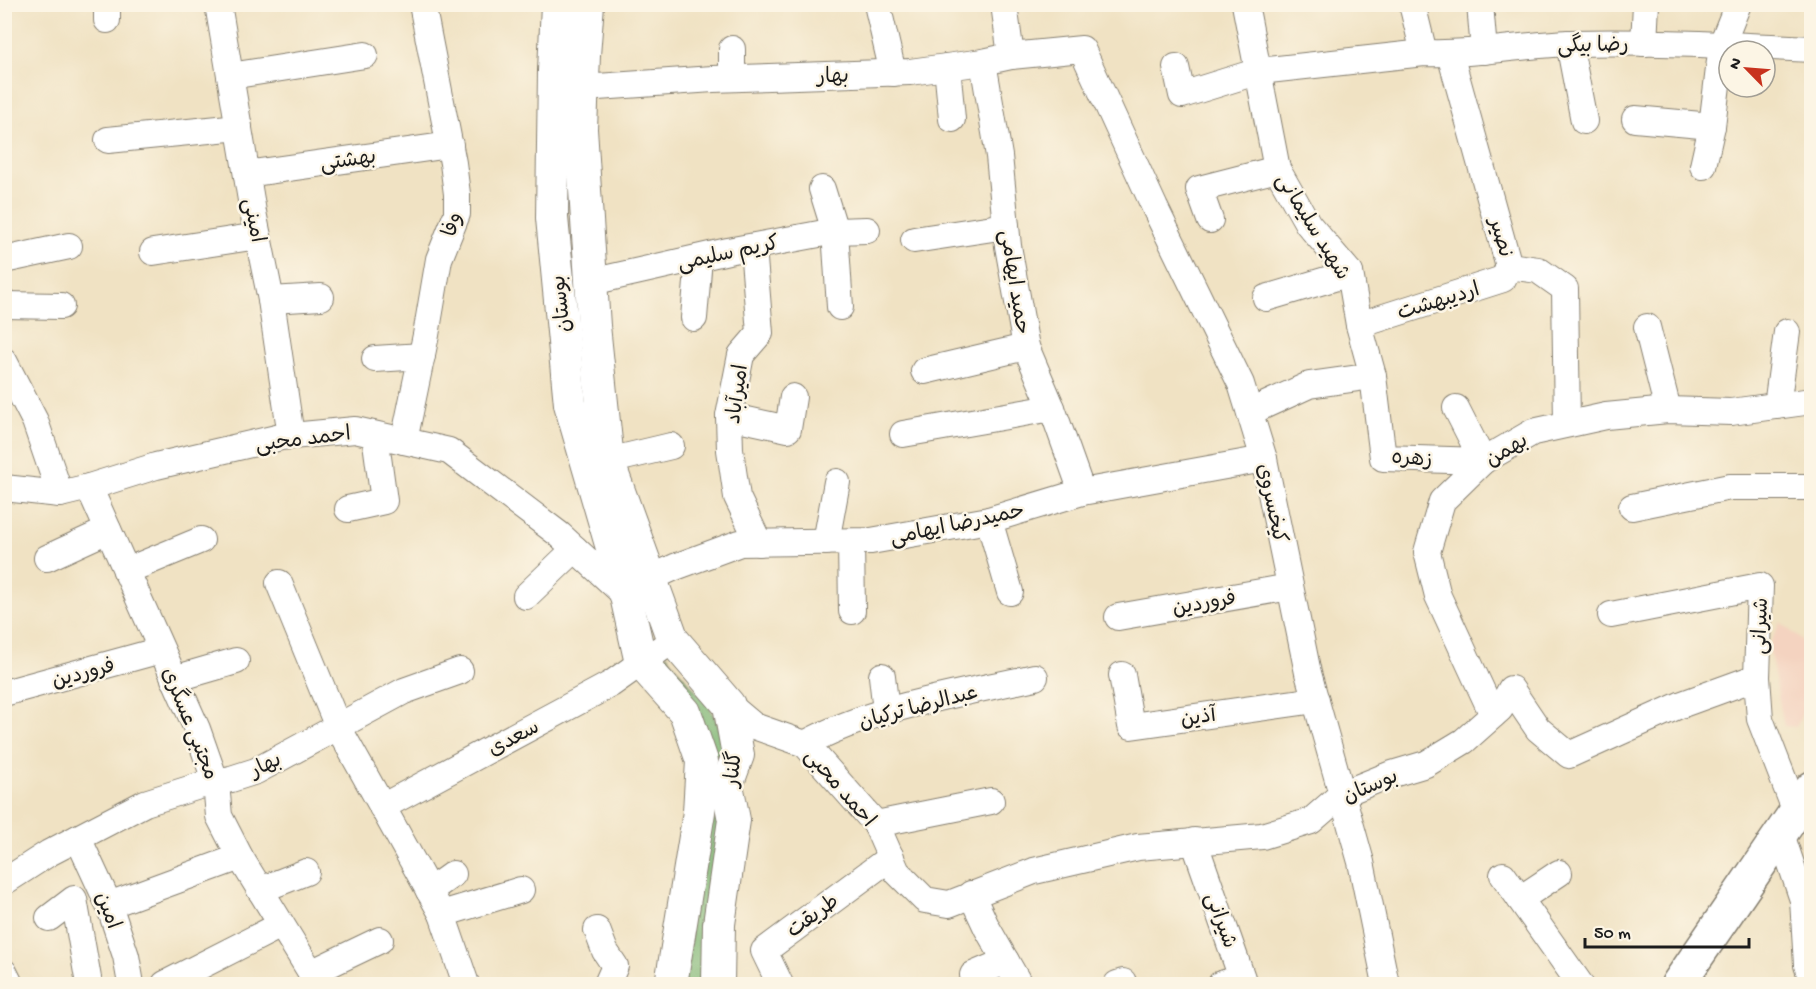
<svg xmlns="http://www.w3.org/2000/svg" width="1816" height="989" viewBox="0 0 1816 989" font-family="'Gochi Hand','Playpen Sans Arabic',sans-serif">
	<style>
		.built { fill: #f4d3c0 }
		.forest { fill: #7eb674; stroke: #4d6948; stroke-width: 1.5 }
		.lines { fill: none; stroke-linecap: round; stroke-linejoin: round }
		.minor-casing { stroke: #867f70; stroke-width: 28 }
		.tertiary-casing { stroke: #867f70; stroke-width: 34 }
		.secondary-casing { stroke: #867f70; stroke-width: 36 }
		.minor { stroke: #fff; stroke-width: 26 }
		.tertiary { stroke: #fff; stroke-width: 32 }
		.secondary { stroke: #fff; stroke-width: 33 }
		.labels { text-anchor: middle; stroke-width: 5; stroke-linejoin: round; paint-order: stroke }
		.street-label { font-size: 21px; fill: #1c1c1c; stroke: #fcf5e5 }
	</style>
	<rect width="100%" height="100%" fill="#fcf5e5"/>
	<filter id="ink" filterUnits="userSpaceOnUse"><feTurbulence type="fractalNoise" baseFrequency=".0167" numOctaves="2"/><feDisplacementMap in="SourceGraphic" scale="12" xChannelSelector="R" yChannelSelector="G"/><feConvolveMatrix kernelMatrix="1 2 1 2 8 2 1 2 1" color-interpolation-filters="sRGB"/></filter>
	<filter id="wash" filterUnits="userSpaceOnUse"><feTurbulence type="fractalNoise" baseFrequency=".008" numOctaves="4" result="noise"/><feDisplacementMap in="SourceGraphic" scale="24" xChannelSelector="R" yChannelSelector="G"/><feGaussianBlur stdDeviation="1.35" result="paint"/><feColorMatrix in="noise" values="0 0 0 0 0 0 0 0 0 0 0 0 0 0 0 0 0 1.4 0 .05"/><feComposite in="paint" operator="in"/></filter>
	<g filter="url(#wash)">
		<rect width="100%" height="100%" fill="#f0e2c3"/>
		<polygon class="built" points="1780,622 1811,648 1811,687 1805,699 1808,701 1796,727 1784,726 1769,647"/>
		<polygon class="forest" points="667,655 675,667 709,706 727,743 703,984 679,984 710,760 651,668"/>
	</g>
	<g filter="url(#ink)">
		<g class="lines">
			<g class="minor-casing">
				<g id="minor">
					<polyline points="107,4 107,20"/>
					<polyline points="218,4 253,212 271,300 291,436"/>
					<polyline points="877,4 893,73"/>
					<polyline points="1004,4 1011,56"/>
					<polyline points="1245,4 1277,169 1308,224 1350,273 1359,325 1373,376 1383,458 1483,461 1456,408"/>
					<polyline points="1412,4 1424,53"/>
					<polyline points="1480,4 1484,51"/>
					<polyline points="1569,43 1584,121"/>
					<polyline points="1644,43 1646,4"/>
					<polyline points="1450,54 1509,266 1538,270 1565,289 1567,424"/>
					<polyline points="983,62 999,156 1008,246 1026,347 1052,408 1082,492"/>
					<polyline points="947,67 952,119"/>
					<path d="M1176,67L1182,95L1259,71L1424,53C1473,55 1521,45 1569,43C1650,41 1731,45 1812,49"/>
					<polyline points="230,76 365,55"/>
					<polyline points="732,78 732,49"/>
					<polyline points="583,88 713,79 910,72 983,62 1011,56 1082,49 1155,208 1241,384 1264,459 1308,673 1361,862 1386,984"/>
					<polyline points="1635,119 1712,126"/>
					<polyline points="108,140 239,127"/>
					<polyline points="1703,166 1712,126 1722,44 1738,4"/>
					<polyline points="247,174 450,145"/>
					<polyline points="822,189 835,231 840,307"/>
					<polyline points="1210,220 1199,189 1277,169"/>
					<polyline points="914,240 1006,226"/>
					<polyline points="753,247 760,333 741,355 729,416 730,450 737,497 759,543"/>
					<polyline points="153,252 258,236"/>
					<polyline points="4,260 69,246"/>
					<polyline points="591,282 728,251 835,231 867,230"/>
					<polyline points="1266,298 1350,273"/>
					<polyline points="271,300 321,297"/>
					<polyline points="4,305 61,306"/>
					<polyline points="694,318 699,258"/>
					<polyline points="1359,325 1503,279 1509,266"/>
					<polyline points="1647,327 1668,410"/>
					<polyline points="375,359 422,356"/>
					<polyline points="4,361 35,421 60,494"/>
					<polyline points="924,371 1026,347"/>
					<polyline points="1777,406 1787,332"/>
					<polyline points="1250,412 1309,385 1373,376"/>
					<polyline points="729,416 788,429 793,397"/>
					<polyline points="903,434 1052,408"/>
					<polyline points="404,441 426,335 439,259 457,214 457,194 453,163 422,4"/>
					<polyline points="608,461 671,446"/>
					<polyline points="89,487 197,729 216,783 219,816 240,857 318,984"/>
					<polyline points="4,488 60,494 89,487 156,466 281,437 355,430 449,451 560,535 626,596 651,578 675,567 740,543 871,541 989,520 1082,492 1264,459"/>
					<polyline points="1632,507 1730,487 1812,487"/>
					<polyline points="348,509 384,501 375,435"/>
					<polyline points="989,520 1010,592"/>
					<polyline points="826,542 837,482"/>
					<polyline points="851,542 852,611"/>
					<polyline points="47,558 108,530"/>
					<polyline points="126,571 201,540"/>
					<polyline points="279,583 338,727 442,914 466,984"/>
					<polyline points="526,596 575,549"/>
					<polyline points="1611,615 1760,586 1757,677 1760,719 1796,812"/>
					<polyline points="1118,617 1290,587"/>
					<polyline points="1122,675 1131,726 1316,700"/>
					<polyline points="882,676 886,711"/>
					<polyline points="174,679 236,661"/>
					<polyline points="4,693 161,650"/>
					<polyline points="729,705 754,726 805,744 876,824 897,872 925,900 949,904 1034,871 1138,847 1262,836 1311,821 1342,794 1389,775 1426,764 1464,741 1500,709 1511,689 1538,729 1569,755 1680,705 1757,677"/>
					<polyline points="1493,715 1438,596 1427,552 1442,501 1483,461 1533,432 1606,416 1668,410 1731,412 1812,401"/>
					<path d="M805,744C872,707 960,694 1035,677"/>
					<polyline points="382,807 611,684 673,640"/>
					<polyline points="876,824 991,801"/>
					<polyline points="1781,834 1803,900 1807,965 1812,980"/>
					<polyline points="78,838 109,905 126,956 131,984"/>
					<polyline points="1194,841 1242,978 1221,984"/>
					<polyline points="1503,875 1580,984"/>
					<polyline points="4,882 49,853 145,803 199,786 231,779 256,771 404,691 460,671"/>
					<polyline points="260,890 306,872"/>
					<polyline points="429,891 453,874"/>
					<polyline points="971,894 987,928 1019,984"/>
					<polyline points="1520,899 1559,873"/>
					<polyline points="109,905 240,857"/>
					<polyline points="442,914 521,890"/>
					<polyline points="49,918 74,899 89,984"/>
					<polyline points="597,930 605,951 615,966 607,984"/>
					<polyline points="4,972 10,984"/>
					<polyline points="311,973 380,940"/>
					<polyline points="973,975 1006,961"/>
					<polyline points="165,984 281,925"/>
					<polyline points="780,984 764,951 891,857"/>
					<polyline points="1117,984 1123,982"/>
				</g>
			</g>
			<g class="tertiary-casing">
				<g id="tertiary">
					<polyline points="557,4 554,71 552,218 570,404 626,596 641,663 685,712 702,761 699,812 671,984"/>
					<polyline points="588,4 584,55 581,129 594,326 608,461 673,640 729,705 738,755 727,785 734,820 719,924 718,984"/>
				</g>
			</g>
			<g class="secondary-casing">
				<polyline id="secondary" points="1678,984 1812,788"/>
			</g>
			<use href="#minor" class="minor"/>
			<use href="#tertiary" class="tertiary"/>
			<use href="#secondary" class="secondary"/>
		</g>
	</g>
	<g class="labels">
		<g class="street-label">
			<text transform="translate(1593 44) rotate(-1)" y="7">رضا بیگی</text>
			<text transform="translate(833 75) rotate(-2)" y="7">بهار</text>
			<text transform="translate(348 159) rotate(-8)" y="7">بهشتی</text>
			<text transform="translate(255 220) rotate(79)" y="7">امینی</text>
			<text transform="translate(451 224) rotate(-74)" y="7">وفا</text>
			<text transform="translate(1314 226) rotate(58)" y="7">شهید سلیمانی</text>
			<text transform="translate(1502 237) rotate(74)" y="7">نصیر</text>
			<text transform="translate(728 252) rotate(-12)" y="7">کریم سلیمی</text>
			<text transform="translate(1016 282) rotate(81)" y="7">حمید ایهامی</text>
			<text transform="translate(1438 300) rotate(-17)" y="7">اردیبهشت</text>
			<text transform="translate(560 304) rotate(-96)" y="7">بوستان</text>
			<text transform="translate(736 394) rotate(-82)" y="7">امیرآباد</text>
			<text transform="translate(303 438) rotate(-7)" y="7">احمد محبی</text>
			<text transform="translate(1506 449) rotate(-31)" y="7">بهمن</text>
			<text transform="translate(1412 457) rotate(5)" y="7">زهره</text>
			<text transform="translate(1273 503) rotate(78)" y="7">کیخسروی</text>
			<text transform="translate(957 523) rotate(-12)" y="7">حمیدرضا ایهامی</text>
			<text transform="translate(1204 602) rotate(-10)" y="7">فروردین</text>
			<text transform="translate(1759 626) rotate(-88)" y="7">شیرانی</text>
			<text transform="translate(83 672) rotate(-15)" y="7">فروردین</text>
			<text transform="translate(918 706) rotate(-15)" y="7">عبدالرضا ترکیان</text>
			<text transform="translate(1198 716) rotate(-8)" y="7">آذین</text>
			<text transform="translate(191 723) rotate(68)" y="7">مجتبی عسگری</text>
			<text transform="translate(513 737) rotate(-28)" y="7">سعدی</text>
			<text transform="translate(265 764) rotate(-26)" y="7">بهار</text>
			<text transform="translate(732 769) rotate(-84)" y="7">گلنار</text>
			<text transform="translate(1370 785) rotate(-23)" y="7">بوستان</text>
			<text transform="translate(841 787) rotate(49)" y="7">احمد محبی</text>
			<text transform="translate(109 910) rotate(69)" y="7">امین</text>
			<text transform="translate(812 915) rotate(-36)" y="7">طریقت</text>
			<text transform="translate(1222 920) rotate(70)" y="7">شیرانی</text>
		</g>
	</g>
	<rect width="1816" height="989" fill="none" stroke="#fcf5e5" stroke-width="24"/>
	<g transform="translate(1747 69) rotate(295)"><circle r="28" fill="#fcf5e5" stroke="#a29e95" stroke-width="1.5"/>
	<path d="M0-4.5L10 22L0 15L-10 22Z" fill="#c8321e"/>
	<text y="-9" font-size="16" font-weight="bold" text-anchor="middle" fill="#1c1c1c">N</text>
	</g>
	<path d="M1585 938v9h164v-9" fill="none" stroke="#1c1c1c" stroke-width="3"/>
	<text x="1594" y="938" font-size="18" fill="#1c1c1c" stroke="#fcf5e5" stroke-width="4.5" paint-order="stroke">50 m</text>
</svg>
